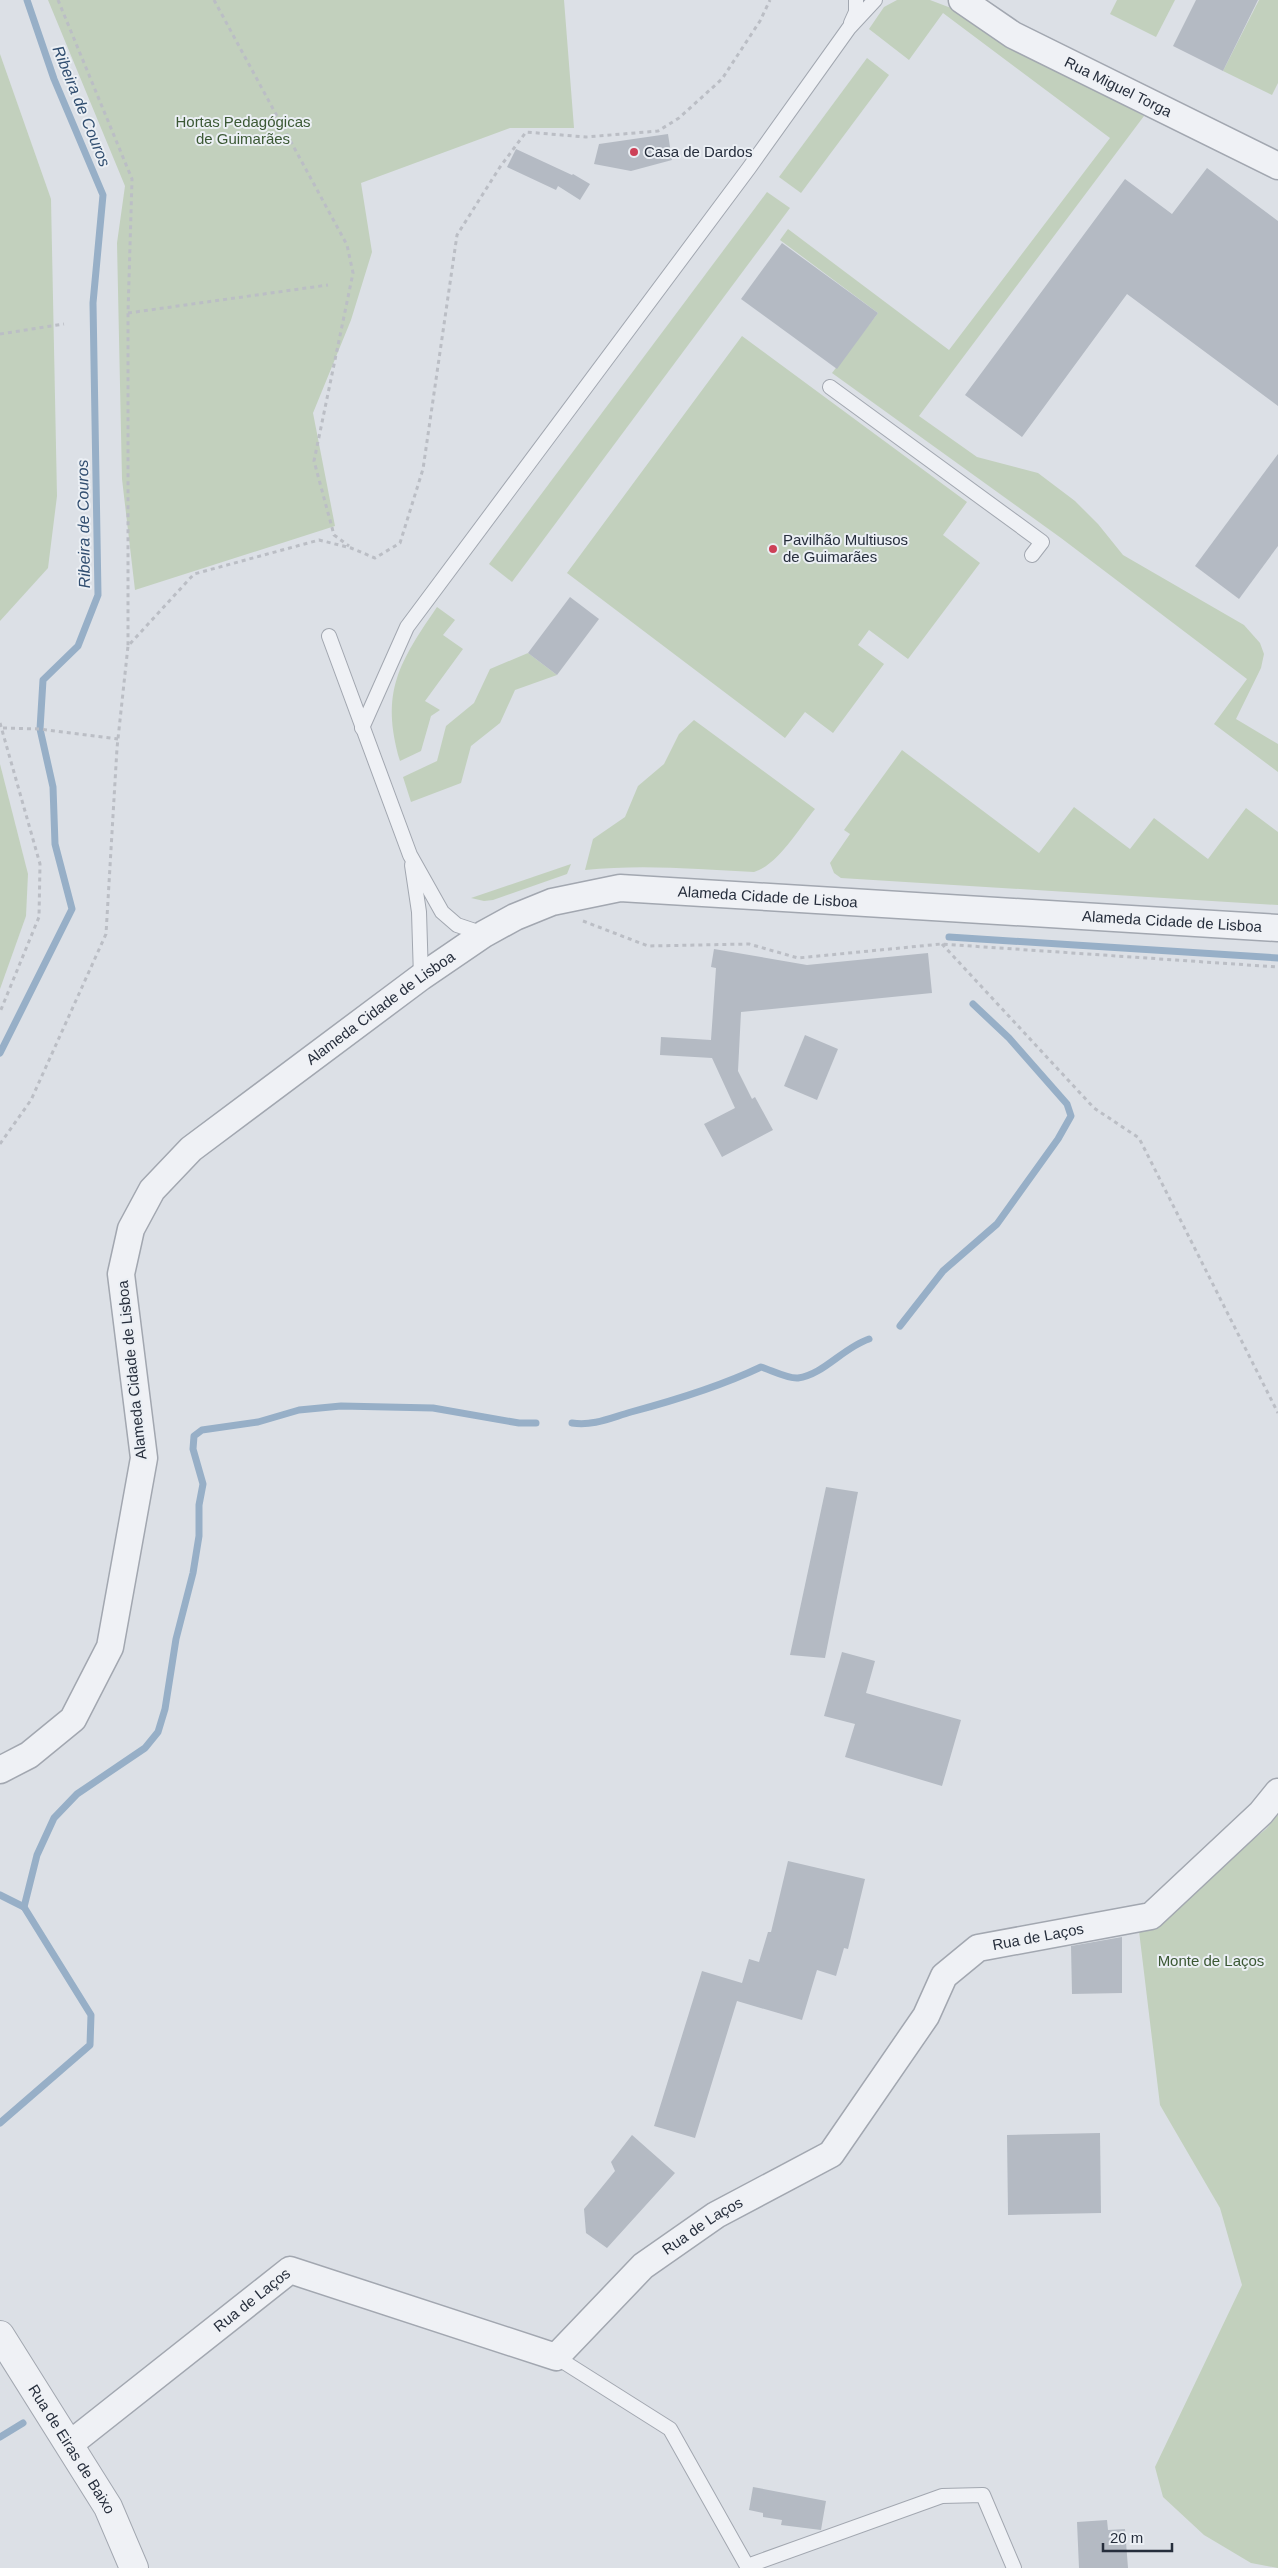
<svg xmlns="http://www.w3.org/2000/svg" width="1278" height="2568" viewBox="0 0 1278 2568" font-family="Helvetica,sans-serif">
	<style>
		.green { fill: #c2d0bd }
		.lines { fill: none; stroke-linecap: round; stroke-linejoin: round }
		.stream { stroke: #97afc7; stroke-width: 7 }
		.building { fill: #b4bac3 }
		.service-casing { stroke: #a2a7b0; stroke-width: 16 }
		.minor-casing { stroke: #a2a7b0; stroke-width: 29 }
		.tertiary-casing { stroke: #a2a7b0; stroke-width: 30 }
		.path { stroke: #bbbec5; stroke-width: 3; stroke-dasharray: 4 4; stroke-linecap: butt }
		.service { stroke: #eff1f5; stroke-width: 14 }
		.minor { stroke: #eff1f5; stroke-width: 26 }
		.tertiary { stroke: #eff1f5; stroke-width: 28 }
		.poi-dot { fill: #cd4057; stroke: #ebeff4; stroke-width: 2 }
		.labels { text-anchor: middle; stroke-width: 4; stroke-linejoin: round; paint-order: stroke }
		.street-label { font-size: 15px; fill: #262e3c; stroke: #ebeff4 }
		.park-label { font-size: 15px; fill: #3b5834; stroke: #ebeff4 }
		.poi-label { font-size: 15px; fill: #262e3c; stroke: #ebeff4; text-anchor: start }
		.water-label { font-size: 16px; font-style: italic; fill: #314e70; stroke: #ebeff4 }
	</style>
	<rect width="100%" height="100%" fill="#dce0e6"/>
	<g class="green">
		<polygon points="48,0 564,0 574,128 510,128 361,183 372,252 351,320 313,413 335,526 135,590 122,479 117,243 125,186"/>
		<polygon points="897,0 930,0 951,8 977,26 1144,116 919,416 977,457 1038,473 1075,501 1098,524 1123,555 1244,625 1260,643 1264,654 1261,668 1236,719 1278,744 1278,772 1214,724 1247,679 1061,538 832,373 878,313 780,240 788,229 949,350 1110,138 943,13 909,60 869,29 884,7"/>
		<polygon points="1117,0 1175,0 1156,37 1110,14"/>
		<polygon points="1259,0 1278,0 1278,83 1272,95 1223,71"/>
		<polygon points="0,54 51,199 57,496 48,568 0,621"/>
		<polygon points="867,58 889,75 801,193 779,177"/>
		<polygon points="767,192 790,208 512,582 489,564"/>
		<polygon points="742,336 967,502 943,535 980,563 908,659 869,630 858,645 884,664 833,733 805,712 785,738 567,573"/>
		<path d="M437,607L455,620L443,635L463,649L425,701L440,710L431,716L421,751L400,761C380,692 399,663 437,607Z"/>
		<polygon points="528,653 557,675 515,690 500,723 471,746 461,783 411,802 403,777 437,761 446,726 474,703 490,669"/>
		<path d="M694,720L815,809C799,828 778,865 754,872C698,869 641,864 585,870L593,839L625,817L638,786L664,764L679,734Z"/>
		<polygon points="902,750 1039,853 1074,807 1130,849 1154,818 1208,859 1246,808 1278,832 1278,905 841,878 834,873 830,863 850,834 844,830"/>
		<polygon points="0,764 28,874 26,916 0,989"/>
		<polygon points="571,864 567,874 493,900 484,901 471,898"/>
		<polygon points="1278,1815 1278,2568 1251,2563 1204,2535 1163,2497 1155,2467 1242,2285 1220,2208 1160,2105 1139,1931 1266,1829"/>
	</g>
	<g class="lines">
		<g class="stream">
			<polyline points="949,937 1278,958"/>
			<polyline points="0,1053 72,909 55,844 53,787 40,729 43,680 78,646 98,595 93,303 103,195 54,79 27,0"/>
			<polyline points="900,1326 943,1271 997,1224 1058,1139 1071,1116 1067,1104 1009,1038 973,1004"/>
			<path d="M572,1423C594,1426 610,1418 631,1412C676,1400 719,1387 761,1367C771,1370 788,1379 798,1378C823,1375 844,1347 869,1339"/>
			<polyline points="0,1895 24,1907 91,2015 90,2045 0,2123"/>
			<polyline points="24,1907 37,1855 54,1818 77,1794 145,1748 158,1732 165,1709 176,1639 193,1573 199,1536 199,1505 203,1484 193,1449 194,1436 202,1430 258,1422 299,1410 341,1406 433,1408 519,1423 536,1423"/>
			<polyline points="0,2437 23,2423"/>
		</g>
	</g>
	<g class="building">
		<polygon points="1196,0 1258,0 1223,71 1173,46"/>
		<polygon points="668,134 672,160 631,171 594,164 599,144"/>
		<polygon points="516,149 572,175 573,174 590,184 580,200 558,186 556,190 507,167"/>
		<polygon points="1207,168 1278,221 1278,406 1127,294 1022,437 965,395 1125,179 1172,214"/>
		<polygon points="782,243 878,313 837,369 741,299"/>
		<polygon points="1278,454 1278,546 1239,599 1195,566"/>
		<polygon points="570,597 599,619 557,675 528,653"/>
		<polygon points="714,949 807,965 928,953 932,993 741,1012 738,1071 752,1099 755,1097 773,1130 722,1157 704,1124 735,1108 712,1058 660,1055 661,1037 711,1040 716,968 711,967"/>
		<polygon points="805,1035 838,1049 817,1100 784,1086"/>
		<polygon points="826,1487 858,1492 825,1658 790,1655"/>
		<polygon points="842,1652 875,1661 866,1693 961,1720 942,1786 845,1757 855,1724 824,1716"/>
		<polygon points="788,1861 865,1879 848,1949 844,1948 836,1976 817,1970 802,2020 737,2001 695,2138 654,2126 702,1971 742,1983 749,1959 759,1962 768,1932 771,1932"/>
		<polygon points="1122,1937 1122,1993 1072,1994 1071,1946"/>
		<polygon points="1100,2133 1101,2213 1008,2215 1007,2135"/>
		<polygon points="632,2135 675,2173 607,2248 586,2233 584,2209 615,2171 611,2162"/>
		<polygon points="753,2487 826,2501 821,2530 781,2525 782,2520 763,2517 763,2513 749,2510"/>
		<polygon points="1107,2520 1108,2530 1125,2529 1128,2568 1079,2568 1077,2522"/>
	</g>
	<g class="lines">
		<g class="service-casing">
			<g id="service">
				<polyline points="851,23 856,12 856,0"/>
				<polyline points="830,387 1042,542 1032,555"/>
				<polyline points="329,636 410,855 442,912 457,925 484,934"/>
				<polyline points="362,728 407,627 749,168 849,28 875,0"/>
				<polyline points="412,865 419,912 421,977"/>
				<polyline points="556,2357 670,2429 747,2566 942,2496 983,2495 1014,2568"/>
			</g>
		</g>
		<g class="minor-casing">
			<g id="minor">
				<path id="s1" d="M962,0L1013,35L1278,166"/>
				<path id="s2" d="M0,1770L29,1755L73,1719L110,1647L144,1458L121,1274L131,1229L152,1190L191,1149L421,977L484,934L515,917L552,902L620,888L1278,928"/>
				<path id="s3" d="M70,2444L290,2270L556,2357L643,2266L716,2215L831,2154L926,2016L944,1976L978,1948L1151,1916L1261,1813L1278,1792"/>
			</g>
		</g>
		<g class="tertiary-casing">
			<g id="tertiary">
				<path id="s4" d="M0,2335L108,2507L134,2568"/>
			</g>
		</g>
		<g class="path">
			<polyline points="58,0 132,179 128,313 128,646"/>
			<polyline points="214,0 347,245 353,273 314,461 334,535 349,546"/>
			<polyline points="128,313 328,285"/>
			<polyline points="0,334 64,324"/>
			<polyline points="0,723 40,864 39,917 0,1012"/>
			<polyline points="3,728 40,729 118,739"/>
			<polyline points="583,921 648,946 749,944 798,958 941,944 1278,967"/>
			<polyline points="942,944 1094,1108 1139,1138 1278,1413"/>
			<polyline points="0,1144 31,1100 106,934 117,748 128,646 194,574 319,540 351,548 375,558 400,543 423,469 457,235 500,167 526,132 586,137 658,131 679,118 722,79 760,21 770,0"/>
		</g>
		<use href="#service" class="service"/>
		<use href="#minor" class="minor"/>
		<use href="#tertiary" class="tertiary"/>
	</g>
	<g class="poi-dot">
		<circle cx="634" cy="152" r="5"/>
		<circle cx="773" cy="549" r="5"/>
	</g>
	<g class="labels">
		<g class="street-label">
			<text dy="5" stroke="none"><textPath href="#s1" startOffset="179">Rua Miguel Torga</textPath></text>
			<text dy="5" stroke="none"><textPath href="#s2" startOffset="1351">Alameda Cidade de Lisboa</textPath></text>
			<text dy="5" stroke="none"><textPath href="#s2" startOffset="1756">Alameda Cidade de Lisboa</textPath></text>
			<text dy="5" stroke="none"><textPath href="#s2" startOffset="931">Alameda Cidade de Lisboa</textPath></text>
			<text transform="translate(132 1370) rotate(-96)" y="5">Alameda Cidade de Lisboa</text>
			<text dy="5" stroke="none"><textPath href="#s3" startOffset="1222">Rua de Laços</textPath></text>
			<text dy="5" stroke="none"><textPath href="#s3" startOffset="758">Rua de Laços</textPath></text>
			<text dy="5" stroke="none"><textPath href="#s3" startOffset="232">Rua de Laços</textPath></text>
			<text dy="5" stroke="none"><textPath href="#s4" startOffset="135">Rua de Eiras de Baixo</textPath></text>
		</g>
		<g class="park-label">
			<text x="243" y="127">Hortas Pedagógicas<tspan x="243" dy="17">de Guimarães</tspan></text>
			<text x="1211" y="1966">Monte de Laços</text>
		</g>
		<g class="poi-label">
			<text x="644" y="157">Casa de Dardos</text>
			<text x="783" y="545">Pavilhão Multiusos<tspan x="783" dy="17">de Guimarães</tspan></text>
		</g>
		<g class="water-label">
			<text transform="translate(82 106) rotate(68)" y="6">Ribeira de Couros</text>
			<text transform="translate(83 524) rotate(-91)" y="6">Ribeira de Couros</text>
		</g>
	</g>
	<path d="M1103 2543v8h69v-8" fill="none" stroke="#262e3c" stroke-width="2.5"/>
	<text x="1110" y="2543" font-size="15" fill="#262e3c" stroke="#ebeff4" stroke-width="4" paint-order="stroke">20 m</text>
</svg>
